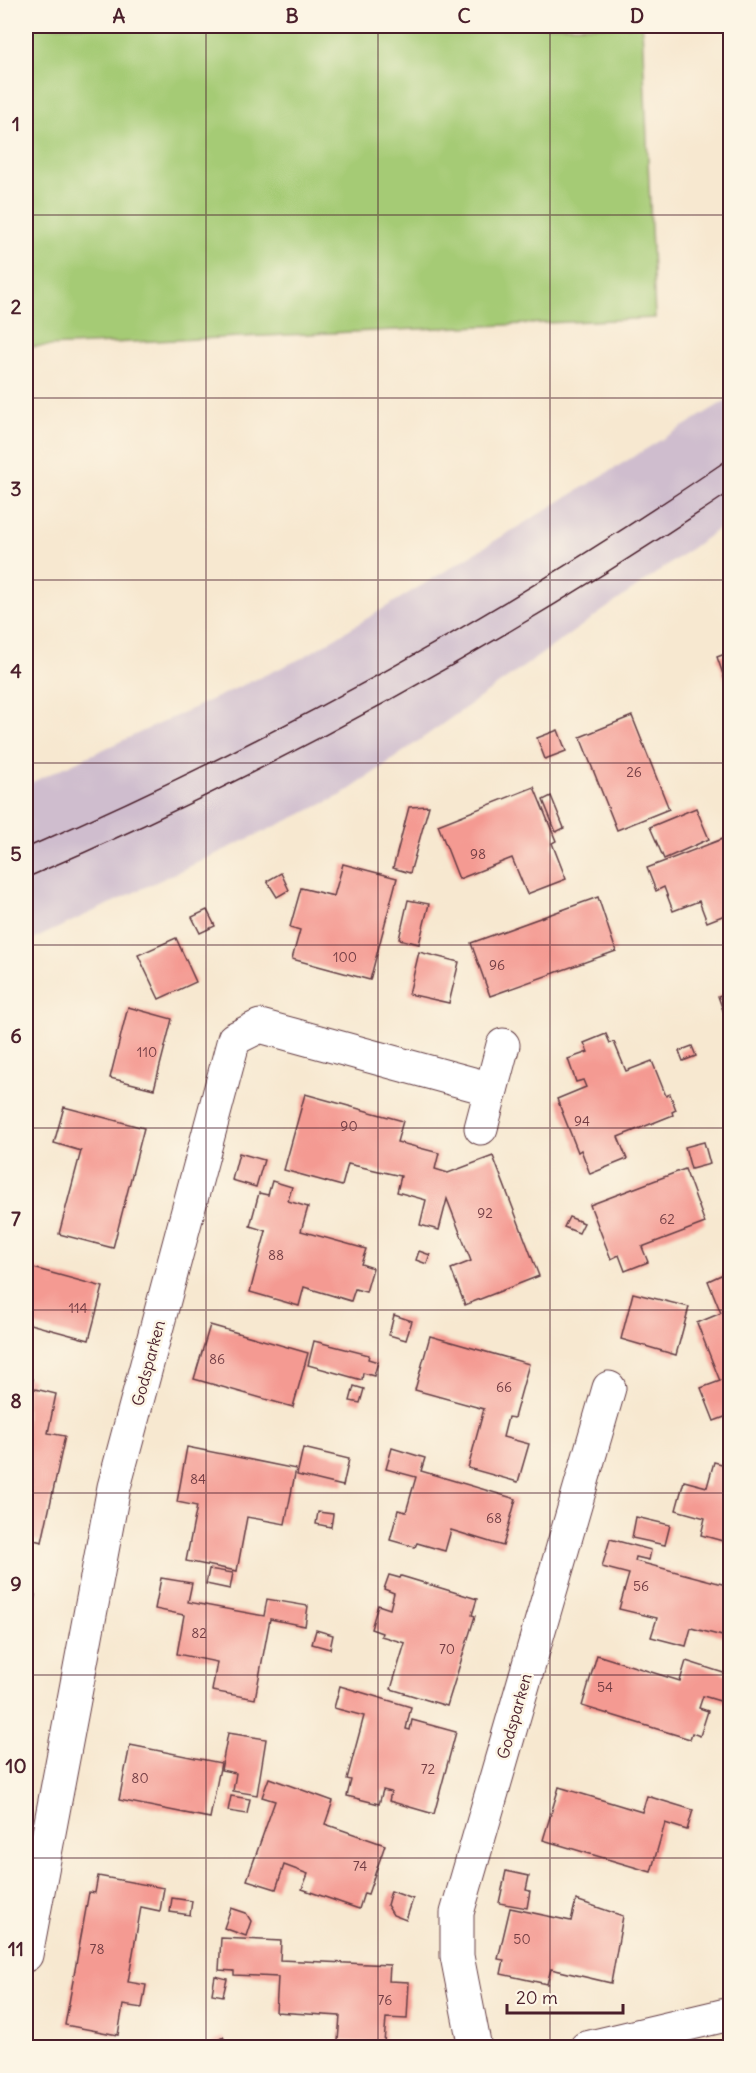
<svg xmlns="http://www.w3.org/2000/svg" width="756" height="2073" viewBox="0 0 756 2073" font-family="Delius,sans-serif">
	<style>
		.railway { fill: #cfbdce }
		.pitch { fill: #a5cb75; stroke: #787550; stroke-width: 1.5 }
		.building { fill: #f49a92 }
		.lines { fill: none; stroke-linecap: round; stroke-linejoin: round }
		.minor-casing { stroke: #643d44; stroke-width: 35 }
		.minor { stroke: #fff; stroke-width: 33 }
		.tram { stroke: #4a1f2b; stroke-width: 1.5 }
		.grid { fill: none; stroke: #4a1f2b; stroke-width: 1.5; stroke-opacity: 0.55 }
		.labels { text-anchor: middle; stroke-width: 5; stroke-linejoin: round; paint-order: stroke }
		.number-label { font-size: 14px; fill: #743e45 }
		.street-label { font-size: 16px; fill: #4a1f2b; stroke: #fcf5e5 }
		.neatline { fill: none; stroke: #4a1f2b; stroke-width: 2 }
		.grid-label { font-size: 20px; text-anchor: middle; font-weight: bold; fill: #4a1f2b }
	</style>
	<rect width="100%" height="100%" fill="#fcf5e5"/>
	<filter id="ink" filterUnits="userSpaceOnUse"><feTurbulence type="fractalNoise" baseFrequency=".0167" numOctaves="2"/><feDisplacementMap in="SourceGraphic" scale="12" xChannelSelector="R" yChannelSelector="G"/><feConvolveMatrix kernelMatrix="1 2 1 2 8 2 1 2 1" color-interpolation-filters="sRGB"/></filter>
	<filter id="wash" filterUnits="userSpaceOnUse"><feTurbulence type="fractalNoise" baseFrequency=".008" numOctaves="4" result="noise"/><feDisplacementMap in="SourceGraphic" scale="24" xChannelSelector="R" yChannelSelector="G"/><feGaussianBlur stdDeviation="1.35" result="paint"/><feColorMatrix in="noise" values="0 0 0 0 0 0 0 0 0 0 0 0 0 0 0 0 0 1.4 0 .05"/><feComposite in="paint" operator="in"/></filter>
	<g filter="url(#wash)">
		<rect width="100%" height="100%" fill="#f7e8d0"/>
		<polygon class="railway" points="730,398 730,521 342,795 26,943 26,785 302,658"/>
		<polygon class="pitch" points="26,26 642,26 655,318 26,347"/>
		<g id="blocks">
			<g class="building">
				<polygon points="730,652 730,694 717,657"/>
				<polygon points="632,716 669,809 617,830 580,737"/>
				<polygon points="558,730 566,751 545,759 537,738"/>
				<polygon points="534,787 556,841 552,843 566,879 527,894 512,858 459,879 438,825"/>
				<polygon points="551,796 564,828 556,832 543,800"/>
				<polygon points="429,806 410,873 393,868 409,807"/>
				<polygon points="696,808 709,839 664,859 650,827"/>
				<polygon points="730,836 730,913 707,922 699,901 673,911 664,887 656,891 647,868"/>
				<polygon points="343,864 397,878 370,980 292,959 300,930 290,927 301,888 334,896"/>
				<polygon points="281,873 289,890 277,897 267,881"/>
				<polygon points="598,897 616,951 490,996 471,943"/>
				<polygon points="408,900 429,904 419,944 399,939"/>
				<polygon points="207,910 215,926 200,933 192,917"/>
				<polygon points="176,938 196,982 159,999 138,955"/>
				<polygon points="419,952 459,962 449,1003 409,994"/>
				<polygon points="730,992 730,1030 718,996"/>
				<polygon points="128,1007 172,1019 154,1089 110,1078"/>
				<polygon points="606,1034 610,1043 614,1042 626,1071 652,1061 666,1096 670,1094 676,1110 672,1112 673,1115 618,1137 627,1159 590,1174 581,1150 578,1152 557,1099 586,1087 583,1080 576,1082 568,1059 588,1052 584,1043"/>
				<polygon points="692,1046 696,1056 683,1061 679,1051"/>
				<polygon points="305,1094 403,1121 397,1142 439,1153 435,1169 448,1173 493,1156 539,1276 465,1305 451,1269 471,1261 447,1199 439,1230 420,1225 426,1200 397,1192 401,1176 348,1164 342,1186 284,1170"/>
				<polygon points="64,1107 144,1128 113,1248 59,1234 81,1151 54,1143"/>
				<polygon points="704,1142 710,1164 691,1169 685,1147"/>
				<polygon points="239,1153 264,1160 256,1187 232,1180"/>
				<polygon points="685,1169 705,1223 642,1247 648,1262 625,1271 619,1255 611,1259 590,1205"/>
				<polygon points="272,1181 292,1187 288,1201 308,1207 301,1231 366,1249 361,1264 373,1268 366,1292 355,1289 351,1301 304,1287 299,1306 250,1292 266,1231 250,1226 259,1193 268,1195"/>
				<polygon points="569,1217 584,1223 579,1233 564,1227"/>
				<polygon points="419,1251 430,1255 427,1264 416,1260"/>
				<polygon points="26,1266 103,1287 89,1340 26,1323"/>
				<polygon points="730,1271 730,1415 714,1421 701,1388 720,1381 697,1323 721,1313 708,1281"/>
				<polygon points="633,1293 689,1307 676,1355 621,1339"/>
				<polygon points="394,1315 412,1321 406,1340 389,1335"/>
				<polygon points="210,1325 308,1353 293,1407 194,1379"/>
				<polygon points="430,1336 529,1364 514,1418 508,1417 503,1437 529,1444 518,1482 468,1468 484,1409 415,1390"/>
				<polygon points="314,1341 369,1355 368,1359 378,1362 374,1376 363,1373 362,1380 308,1365"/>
				<polygon points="26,1378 33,1379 31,1388 56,1394 48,1433 65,1436 42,1542 26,1538"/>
				<polygon points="354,1386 364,1389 360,1403 350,1401"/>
				<polygon points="187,1447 296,1469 285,1524 247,1517 237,1571 186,1561 197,1506 177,1502"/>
				<polygon points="303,1448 349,1459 343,1486 297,1475"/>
				<polygon points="392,1448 425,1458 421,1471 516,1499 503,1546 451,1530 445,1551 417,1543 415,1547 390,1540 398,1510 406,1512 416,1477 386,1469"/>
				<polygon points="714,1462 730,1466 730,1543 701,1535 705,1518 676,1510 684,1481 707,1487"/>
				<polygon points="318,1512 333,1514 331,1527 316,1524"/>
				<polygon points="636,1517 670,1525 665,1545 632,1538"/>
				<polygon points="610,1539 651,1550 649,1560 636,1557 635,1561 730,1586 730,1638 691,1628 686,1646 651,1637 657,1618 619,1609 629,1574 602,1567"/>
				<polygon points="209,1569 233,1573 230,1589 206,1584"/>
				<polygon points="389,1575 400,1578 401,1576 477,1599 472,1615 475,1616 447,1706 391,1689 405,1643 381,1636 382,1633 371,1629 378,1605 390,1609 394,1593 384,1589"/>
				<polygon points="161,1578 192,1583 188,1602 264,1616 267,1599 308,1606 305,1626 270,1619 255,1699 212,1691 217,1662 177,1654 184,1615 155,1609"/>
				<polygon points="26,1594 35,1595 27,1642 26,1642"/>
				<polygon points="316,1630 333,1635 330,1649 312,1644"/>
				<polygon points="597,1655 680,1681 686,1661 730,1675 730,1704 703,1696 699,1708 708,1711 700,1736 692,1733 690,1739 582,1706"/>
				<polygon points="340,1686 411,1707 406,1729 410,1730 412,1720 456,1732 434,1814 389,1801 391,1792 383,1790 379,1804 347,1796 351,1780 347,1779 364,1716 334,1708"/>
				<polygon points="228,1733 266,1739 257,1795 233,1791 236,1773 221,1770"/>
				<polygon points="130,1745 221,1763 210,1818 119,1800"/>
				<polygon points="269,1778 333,1801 325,1824 385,1845 368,1894 364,1893 359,1909 302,1889 308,1874 284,1865 276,1889 247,1880 275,1801 262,1797"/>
				<polygon points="559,1787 642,1812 647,1796 693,1810 687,1830 665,1823 651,1872 543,1840"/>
				<polygon points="231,1796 250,1799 247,1814 228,1811"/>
				<polygon points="506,1871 529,1876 526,1890 530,1891 527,1908 499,1903"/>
				<polygon points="98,1876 164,1888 160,1911 141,1907 128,1982 146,1985 142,2008 123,2005 118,2035 65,2025 89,1892 95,1893"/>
				<polygon points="391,1891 413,1899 406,1920 393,1915 387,1905"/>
				<polygon points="172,1898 192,1901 190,1915 170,1912"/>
				<polygon points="576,1900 623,1916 611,1983 551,1969 547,1984 501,1974 504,1960 498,1959 510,1908 571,1921"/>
				<polygon points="231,1908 246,1913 251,1921 246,1936 224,1928"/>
				<polygon points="221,1938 281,1941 280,1960 390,1965 389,1981 409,1982 407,2019 386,2018 384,2043 338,2041 340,2016 276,2012 278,1977 234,1975 234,1971 219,1970"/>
				<polygon points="215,1976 227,1979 223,1996 212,1994"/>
				<polygon points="223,2037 229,2047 213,2048 211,2044"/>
			</g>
		</g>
	</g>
	<g filter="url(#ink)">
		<use href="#blocks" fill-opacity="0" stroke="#643d44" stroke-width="1.5"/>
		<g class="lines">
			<g class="minor-casing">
				<g id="minor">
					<polyline points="481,1128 503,1045"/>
					<polyline points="26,1955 114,1487 234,1039 260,1026 491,1089"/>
					<polyline points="475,2048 457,1956 457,1913 609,1388"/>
					<polyline points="586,2048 730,2014"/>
				</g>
			</g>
			<use href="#minor" class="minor"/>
			<g class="tram">
				<path d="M26,848C273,741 508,610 730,458"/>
				<path d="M26,878C273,772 507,642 730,492"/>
			</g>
		</g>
	</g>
	<path class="grid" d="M206,26V2048M378,26V2048M550,26V2048M26,215H730M26,398H730M26,580H730M26,763H730M26,945H730M26,1128H730M26,1310H730M26,1493H730M26,1675H730M26,1858H730"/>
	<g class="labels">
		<g class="number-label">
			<text x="634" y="777">26</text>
			<text x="478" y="859">98</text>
			<text x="345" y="962">100</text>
			<text x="497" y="970">96</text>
			<text x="147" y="1057">110</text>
			<text x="582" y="1126">94</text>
			<text x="349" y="1131">90</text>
			<text x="485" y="1218">92</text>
			<text x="667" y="1224">62</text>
			<text x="276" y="1260">88</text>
			<text x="78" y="1313">114</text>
			<text x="217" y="1364">86</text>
			<text x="504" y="1392">66</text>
			<text x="198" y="1484">84</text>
			<text x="494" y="1523">68</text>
			<text x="641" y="1591">56</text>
			<text x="199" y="1638">82</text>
			<text x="447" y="1654">70</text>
			<text x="605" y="1692">54</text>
			<text x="428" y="1774">72</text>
			<text x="140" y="1783">80</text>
			<text x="360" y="1871">74</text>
			<text x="522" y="1944">50</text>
			<text x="97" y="1954">78</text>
			<text x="385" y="2005">76</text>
		</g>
		<g class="street-label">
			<text transform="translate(148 1363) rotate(-75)" y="6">Godsparken</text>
			<text transform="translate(514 1716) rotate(-74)" y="6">Godsparken</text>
		</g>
	</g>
	<rect width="756" height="2073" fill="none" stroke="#fcf5e5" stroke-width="66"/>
	<path d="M507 2004v9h116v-9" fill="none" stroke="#4a1f2b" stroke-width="3"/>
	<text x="516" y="2004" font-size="18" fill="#4a1f2b" stroke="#fcf5e5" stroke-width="4.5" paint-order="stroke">20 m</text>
	<rect x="33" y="33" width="690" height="2007" class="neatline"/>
	<g class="grid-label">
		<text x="119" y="23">A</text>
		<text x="292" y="23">B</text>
		<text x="464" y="23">C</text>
		<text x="637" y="23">D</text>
		<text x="16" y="131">1</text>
		<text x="16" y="314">2</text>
		<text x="16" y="496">3</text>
		<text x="16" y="678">4</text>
		<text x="16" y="861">5</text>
		<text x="16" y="1043">6</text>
		<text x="16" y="1226">7</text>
		<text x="16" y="1408">8</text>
		<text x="16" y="1591">9</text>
		<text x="16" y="1773">10</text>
		<text x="16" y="1956">11</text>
	</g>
</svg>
